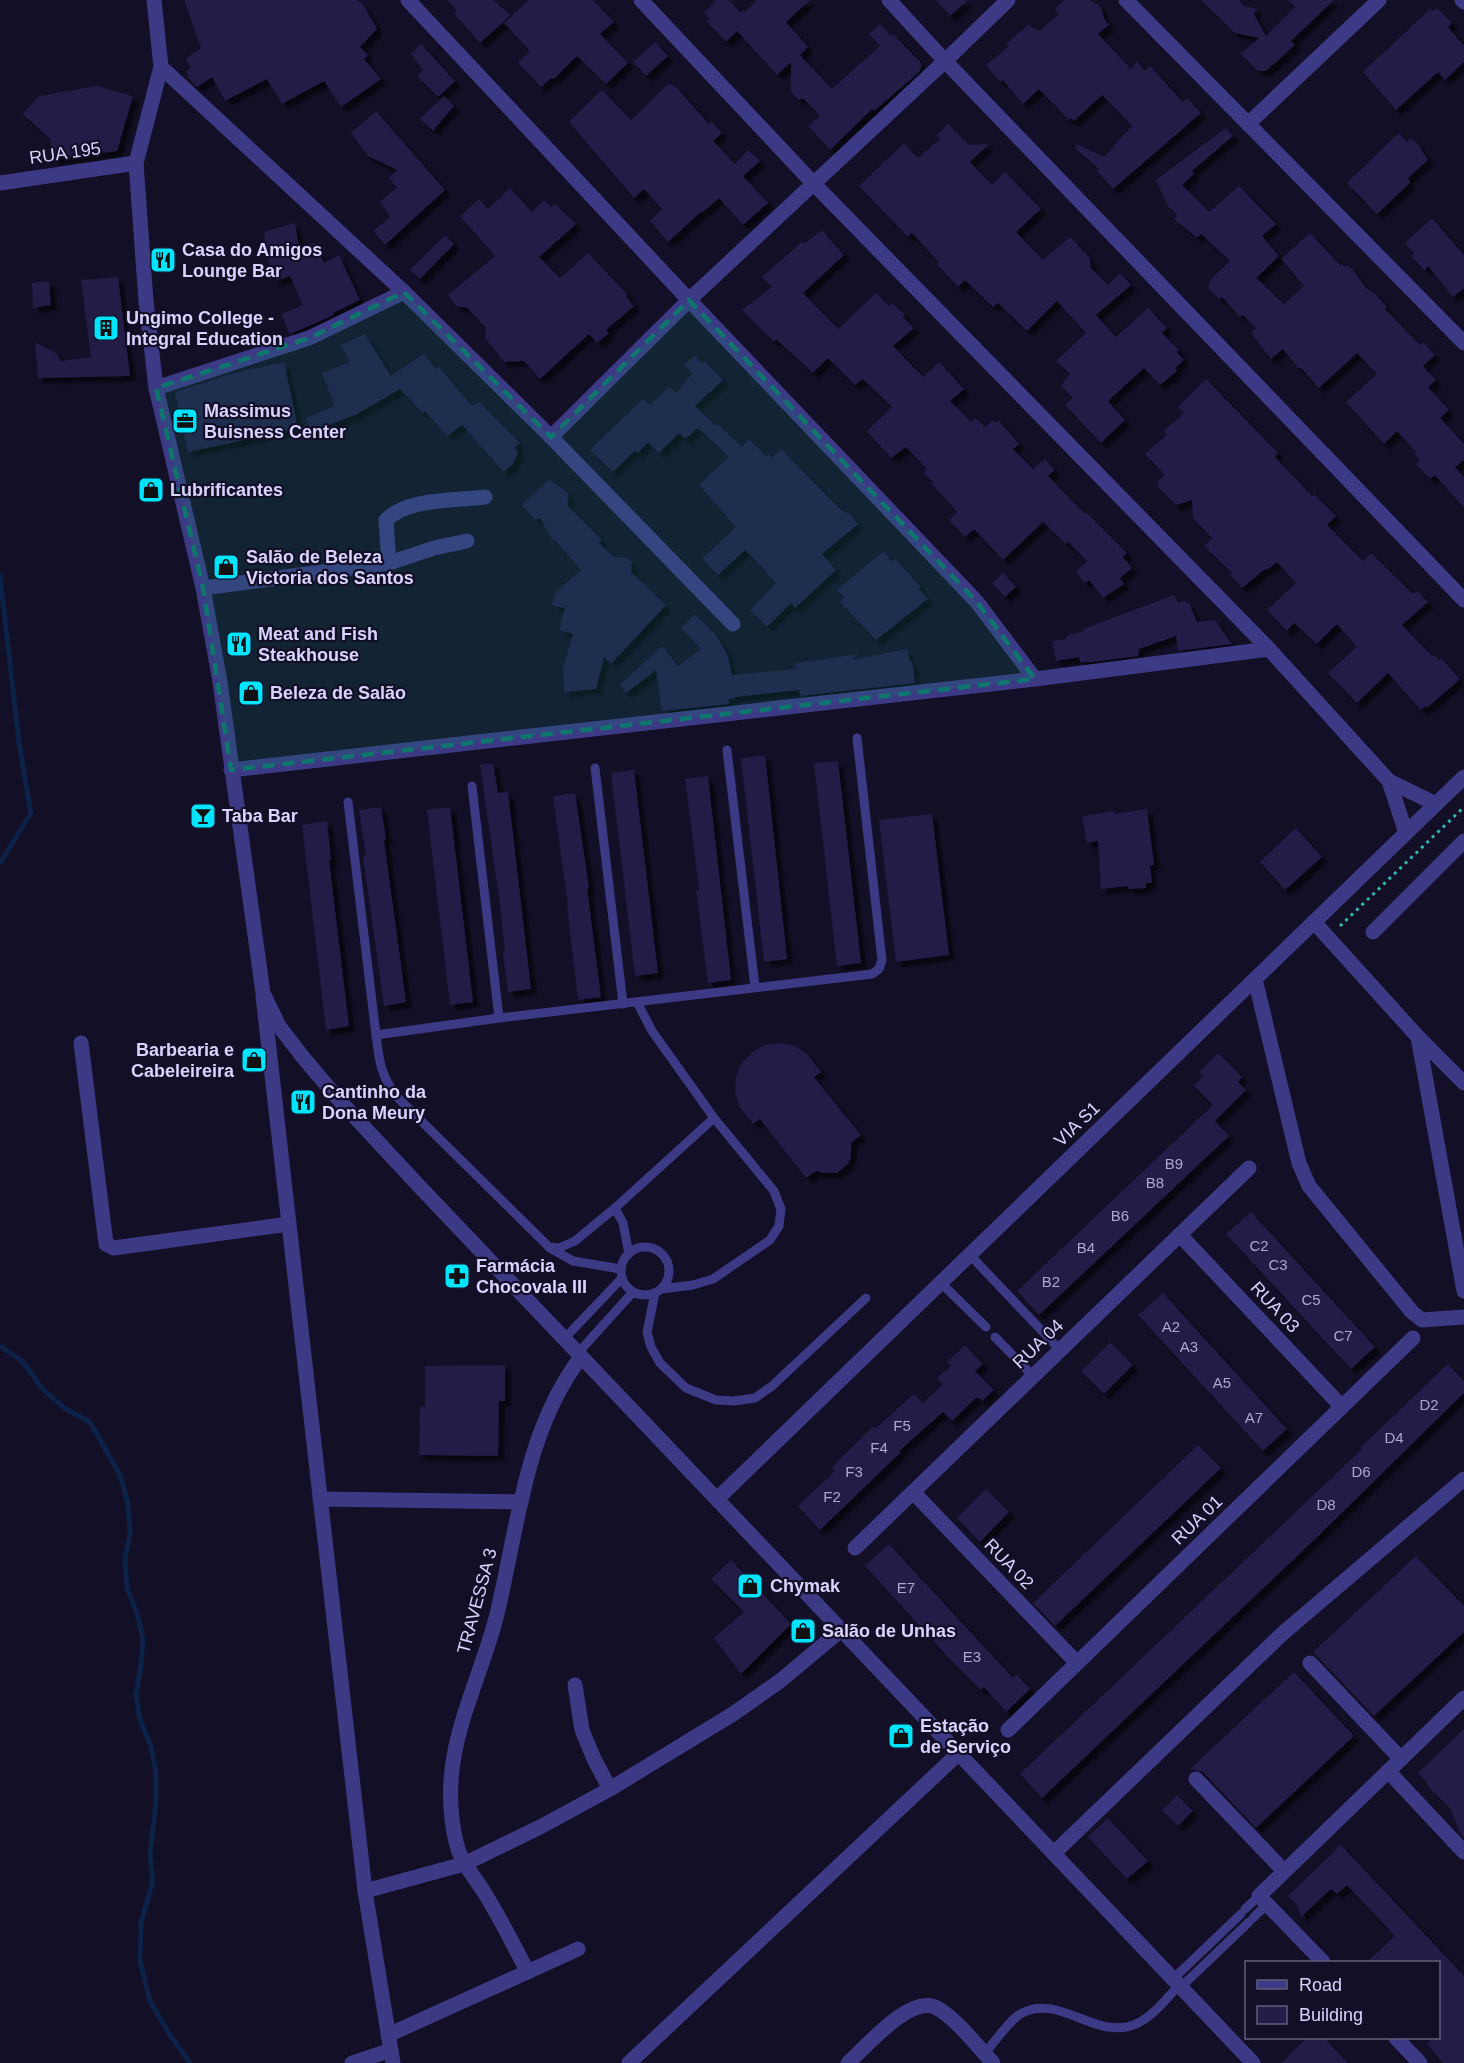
<svg xmlns="http://www.w3.org/2000/svg" width="1464" height="2063" viewBox="0 0 1464 2063" font-family="Helvetica,sans-serif">
	<style>
		.lines { fill: none; stroke-linecap: round; stroke-linejoin: round }
		.stream { stroke: #0c2248; stroke-width: 5 }
		.building { fill: #241b47; filter: url(#shadow) }
		.path { stroke: #2fb8b0; stroke-width: 3; stroke-dasharray: 3 4.5; stroke-linecap: butt }
		.service { stroke: #3d3a85; stroke-width: 9 }
		.minor { stroke: #3d3a85; stroke-width: 15 }
		.tertiary { stroke: #3d3a85; stroke-width: 15 }
		.marked { fill: #0f766e; fill-opacity: 0.2; stroke: #0f766e; stroke-width: 4.5; stroke-dasharray: 12 8; stroke-linejoin: round }
		.labels { text-anchor: middle; stroke-width: 4.5; stroke-linejoin: round; paint-order: stroke }
		.number-label { font-size: 15px; fill: #aca6d1 }
		.street-label { font-size: 18px; fill: #d9d4ff; stroke: #130f26 }
		.poi-label { font-size: 18px; font-weight: bold; fill: #d9d4ff; stroke: #130f26; text-anchor: start }
	</style>
	<defs>
		<filter id="shadow"><feDropShadow dx="5.5" dy="5.5" stdDeviation="1.5" flood-color="#0009"/></filter>
	</defs>
	<rect width="100%" height="100%" fill="#130f26"/>
	<g class="lines">
		<g class="stream">
			<polyline points="0,576 19,743 31,813 0,863"/>
			<polyline points="0,1346 22,1361 41,1387 64,1408 90,1422 120,1475 128,1504 130,1534 125,1559 127,1588 137,1613 143,1639 141,1665 136,1694 140,1720 151,1746 156,1772 156,1803 150,1855 153,1881 141,1922 140,1961 150,2001 168,2032 190,2063"/>
		</g>
	</g>
	<g class="building">
		<polygon points="184,0 357,0 363,4 377,29 360,47 368,55 364,59 381,79 341,107 324,81 282,104 267,79 225,101 212,77 197,87 190,80 186,71 191,68 186,58 201,48"/>
		<polygon points="447,0 493,0 511,15 480,43 454,14 457,11"/>
		<polygon points="529,0 593,0 614,22 600,34 628,63 606,84 577,56 554,79 551,78 541,87 518,63 530,51 504,23"/>
		<polygon points="716,0 729,0 741,13 743,10 745,12 757,0 810,0 786,22 808,47 800,55 832,89 880,46 869,34 880,24 891,35 893,34 922,64 919,72 909,81 874,111 872,109 830,150 808,126 820,116 803,98 799,100 791,92 791,62 777,75 737,31 726,42 706,21 710,19 704,13"/>
		<polygon points="936,0 968,0 950,16"/>
		<polygon points="1065,0 1089,0 1100,6 1105,20 1109,25 1098,34 1131,69 1137,61 1145,71 1150,66 1183,102 1187,98 1201,113 1113,189 1097,171 1099,169 1075,148 1077,144 1104,157 1132,126 1102,95 1074,121 1071,118 1069,120 1039,89 1023,104 1003,80 1000,82 986,65 1008,47 1006,44 1028,25 1039,31 1059,14 1055,9"/>
		<polygon points="1201,0 1239,0 1244,6 1257,9 1254,14 1266,36 1295,7 1288,0 1334,0 1291,41 1295,45 1266,71 1258,71 1241,54 1259,38 1235,33"/>
		<polygon points="1437,8 1452,23 1448,27 1464,46 1464,62 1445,80 1438,72 1396,110 1363,72 1430,9 1433,11"/>
		<polygon points="655,42 668,56 646,76 633,62"/>
		<polygon points="421,44 455,81 438,97 417,76 423,70 411,54"/>
		<polygon points="669,83 677,88 709,124 711,121 722,133 713,141 735,164 748,150 760,161 743,176 768,203 743,225 719,198 703,212 702,211 668,242 650,221 662,209 644,189 634,198 569,122 602,90 631,120"/>
		<polygon points="97,86 133,96 117,151 53,159 50,139 23,114 39,96"/>
		<polygon points="444,96 454,106 433,131 420,119"/>
		<polygon points="376,111 445,190 385,245 373,231 390,217 380,201 397,188 389,178 397,170 368,156 351,133"/>
		<polygon points="948,124 969,145 989,144 970,162 992,185 1005,172 1041,209 1016,232 1043,260 1070,237 1090,258 1091,268 1108,285 1120,273 1131,285 1096,315 1116,337 1148,308 1167,328 1162,333 1179,350 1177,352 1184,360 1175,368 1177,371 1160,385 1144,368 1108,401 1125,420 1101,443 1065,405 1073,398 1061,385 1070,374 1056,361 1086,333 1057,301 1027,331 998,303 993,307 965,280 958,287 937,264 939,262 912,233 908,237 859,186 904,143 918,158 940,139 937,135"/>
		<polygon points="1226,128 1233,136 1192,171 1194,174 1182,185 1209,212 1239,186 1276,224 1262,236 1279,256 1256,278 1284,304 1304,286 1281,259 1310,233 1341,266 1342,264 1345,267 1348,266 1353,270 1366,288 1374,293 1387,307 1385,309 1420,345 1423,342 1435,355 1423,366 1436,380 1428,387 1449,410 1440,418 1464,444 1464,460 1455,467 1464,477 1464,508 1435,475 1430,479 1416,464 1420,460 1415,454 1416,452 1397,431 1384,444 1346,402 1377,374 1357,353 1319,388 1301,368 1298,368 1283,349 1271,359 1251,333 1256,328 1243,315 1240,317 1222,297 1219,299 1208,288 1210,280 1230,261 1201,234 1197,238 1174,219 1177,215 1168,206 1156,180"/>
		<polygon points="1399,133 1407,142 1410,138 1418,144 1428,160 1408,178 1410,183 1377,214 1347,183"/>
		<polygon points="510,188 532,212 544,200 551,207 555,204 576,224 539,257 560,278 588,253 627,294 626,296 634,306 606,330 609,333 597,343 589,334 540,379 524,361 504,362 485,338 486,328 467,308 456,306 448,295 495,256 460,216 479,199 488,209"/>
		<polygon points="1432,218 1464,255 1464,288 1453,297 1428,266 1425,271 1411,256 1414,253 1405,243"/>
		<polygon points="295,223 299,248 314,243 324,263 339,255 360,300 333,313 334,315 290,334 281,314 303,305 290,276 276,281 269,263 264,232"/>
		<polygon points="822,230 844,255 803,293 838,329 876,293 889,306 892,303 905,315 903,317 914,328 893,346 923,377 939,362 964,389 950,401 971,422 975,418 985,427 993,420 995,422 999,421 1019,444 1013,449 1033,469 1045,459 1055,470 1048,476 1085,514 1087,513 1127,553 1123,557 1132,568 1120,578 1124,584 1103,598 1089,580 1085,583 1076,572 1087,561 1068,542 1066,544 1043,522 1003,560 974,529 965,537 949,520 957,512 931,483 933,482 924,473 927,469 906,447 891,458 867,431 892,407 863,379 855,385 828,358 813,373 776,339 774,342 742,310 772,287 762,277 802,242 805,243"/>
		<polygon points="445,235 454,244 420,279 410,270"/>
		<polygon points="118,277 130,376 38,378 35,342 56,353 61,361 91,357 81,280"/>
		<polygon points="49,281 51,305 33,308 32,283"/>
		<polygon points="365,334 391,376 424,354 436,369 439,367 472,406 479,402 520,443 515,447 518,453 513,464 504,472 462,425 447,436 425,411 423,413 400,389 357,414 311,432 306,418 335,406 322,373 350,362 341,345"/>
		<polygon points="695,356 702,363 705,362 723,380 695,406 716,426 718,424 742,447 749,439 766,456 769,454 772,458 781,449 839,508 845,513 849,513 858,524 822,554 836,570 795,608 791,603 767,627 750,610 776,583 765,572 766,571 745,550 718,575 702,559 736,527 699,485 729,457 698,428 685,439 679,433 659,453 648,442 638,453 635,450 613,472 590,450 643,399 650,405 669,387 676,393 692,374 684,365"/>
		<polygon points="284,362 298,428 188,452 175,392 231,374"/>
		<polygon points="1206,379 1278,453 1275,457 1312,496 1314,494 1336,516 1327,525 1363,561 1371,553 1413,594 1417,591 1428,602 1402,625 1432,656 1434,654 1439,661 1441,658 1460,679 1427,708 1426,706 1421,710 1388,673 1357,703 1328,673 1357,647 1337,624 1317,644 1294,623 1287,631 1267,610 1296,583 1277,562 1267,570 1265,569 1242,588 1230,575 1232,573 1204,546 1212,538 1193,518 1192,500 1176,505 1158,487 1157,482 1165,475 1145,454 1167,435 1164,431 1184,413 1178,407"/>
		<polygon points="549,480 567,492 569,497 567,505 602,540 599,543 614,557 627,558 632,562 631,572 666,605 611,664 604,657 596,689 564,692 563,668 573,634 559,630 565,608 552,605 556,592 581,570 554,539 553,540 540,518 535,520 522,505"/>
		<polygon points="884,551 891,561 895,559 920,586 919,589 928,599 876,640 840,602 844,597 837,590"/>
		<polygon points="1003,573 1016,587 1005,597 992,583"/>
		<polygon points="1174,595 1178,603 1184,600 1186,603 1189,603 1197,622 1215,620 1232,644 1178,651 1176,636 1139,649 1138,656 1092,662 1080,662 1079,657 1056,661 1052,641 1065,639 1068,635 1084,631 1083,629"/>
		<polygon points="695,614 716,635 728,656 732,675 796,669 796,663 859,654 851,660 907,649 910,662 912,661 915,683 800,696 799,690 735,697 735,698 729,699 729,704 662,711 656,670 626,693 620,685 662,646 678,666 701,649 681,628"/>
		<polygon points="765,755 787,959 764,962 741,758"/>
		<polygon points="838,761 861,963 837,966 814,763"/>
		<polygon points="493,763 498,793 508,792 531,989 508,992 503,953 505,952 499,897 480,765"/>
		<polygon points="634,770 658,973 635,976 611,773"/>
		<polygon points="708,776 731,980 708,983 696,890 699,890 685,779"/>
		<polygon points="575,793 589,888 587,888 601,997 578,1000 567,906 568,906 553,796"/>
		<polygon points="381,807 386,839 384,840 406,1002 384,1006 363,857 366,856 359,810"/>
		<polygon points="450,807 473,1002 450,1005 427,810"/>
		<polygon points="1147,809 1154,865 1150,866 1152,883 1146,883 1146,888 1128,889 1128,886 1101,889 1098,841 1087,843 1082,816 1114,811 1115,814"/>
		<polygon points="932,814 949,955 896,962 879,820"/>
		<polygon points="327,821 331,860 329,860 349,1026 326,1030 302,825"/>
		<polygon points="1296,828 1322,857 1285,890 1260,862"/>
		<polygon points="780,1043 795,1046 807,1054 821,1072 814,1077 861,1135 851,1143 851,1157 848,1164 837,1173 823,1173 816,1171 806,1178 760,1119 753,1124 739,1106 735,1092 736,1077 741,1064 752,1052 765,1045"/>
		<polygon points="1218,1053 1242,1077 1238,1082 1246,1090 1215,1121 1229,1136 1039,1315 1017,1291 1213,1105 1194,1086 1203,1076 1199,1072"/>
		<polygon points="1251,1212 1375,1347 1351,1369 1226,1234"/>
		<polygon points="1163,1293 1287,1429 1263,1451 1138,1315"/>
		<polygon points="1110,1342 1133,1365 1104,1394 1081,1371"/>
		<polygon points="965,1345 983,1364 975,1371 994,1390 982,1401 977,1397 952,1421 943,1412 899,1451 901,1452 820,1530 798,1506 835,1471 832,1467 874,1426 876,1428 914,1394 923,1403 943,1384 937,1378 951,1366 947,1362"/>
		<polygon points="1448,1364 1464,1381 1464,1393 1312,1542 1042,1798 1020,1774 1362,1449 1361,1447"/>
		<polygon points="505,1365 505,1401 499,1401 498,1456 419,1455 420,1406 425,1407 425,1366"/>
		<polygon points="1198,1445 1221,1468 1055,1626 1033,1603"/>
		<polygon points="986,1489 1009,1512 980,1542 957,1518"/>
		<polygon points="889,1544 1013,1678 1016,1674 1030,1689 1006,1712 984,1687 981,1690 947,1656 865,1566"/>
		<polygon points="1416,1556 1464,1606 1464,1632 1374,1716 1313,1652"/>
		<polygon points="731,1560 791,1624 741,1674 714,1638 744,1612 711,1579"/>
		<polygon points="1294,1672 1354,1736 1256,1828 1203,1772 1190,1769"/>
		<polygon points="1464,1729 1464,1838 1460,1833 1450,1808 1429,1788 1427,1783 1418,1773"/>
		<polygon points="1177,1795 1193,1811 1178,1826 1162,1810"/>
		<polygon points="1108,1818 1148,1861 1127,1879 1088,1837"/>
		<polygon points="1341,1845 1464,1976 1464,2063 1443,2063 1427,2044 1434,2037 1438,2037 1438,1962 1367,1962 1395,1936 1347,1885 1337,1894 1331,1889 1301,1917 1297,1905 1288,1896"/>
		<polygon points="1308,2037 1323,2037 1348,2063 1281,2063"/>
	</g>
	<g class="lines">
		<polyline class="path" points="1340,926 1464,807"/>
		<g class="service">
			<polyline points="727,750 755,987"/>
			<polyline points="595,768 623,1004"/>
			<polyline points="472,786 499,1018"/>
			<polyline points="348,802 376,1035 499,1018 872,974 879,969 882,960 857,738"/>
			<polyline points="637,1002 652,1031 714,1118 774,1191 781,1209 779,1226 770,1240 713,1279 693,1285 661,1289"/>
			<path d="M376,1035C379,1061 381,1077 398,1098L549,1247L559,1248L575,1241L615,1208L714,1118"/>
			<polyline points="615,1208 623,1223 629,1254"/>
			<circle cx="645" cy="1271" r="24"/>
			<polyline points="550,1248 573,1261 621,1269"/>
			<polyline points="970,1255 1060,1350"/>
			<polyline points="941,1283 986,1327"/>
			<polyline points="655,1293 647,1332 651,1347 660,1363 686,1388 716,1400 734,1401 755,1398 772,1386 866,1298"/>
			<polyline points="995,1337 1033,1376"/>
			<polyline points="564,1339 622,1278"/>
			<polyline points="578,1353 633,1292"/>
			<polyline points="1245,1909 1259,1896"/>
			<polyline points="1253,1918 1267,1904"/>
			<polyline points="1173,1979 1241,1914"/>
			<polyline points="1181,1987 1249,1922"/>
			<path d="M984,2054C994,2043 1010,2019 1022,2013C1061,1993 1098,2043 1138,2023C1154,2015 1167,1998 1179,1985"/>
		</g>
		<g class="minor">
			<polyline points="408,0 689,300 977,602 1035,679"/>
			<polyline points="641,0 813,183 1269,649 1389,781 1436,804"/>
			<polyline points="889,0 945,61 1464,600"/>
			<polyline points="1126,0 1464,343"/>
			<polyline points="1462,0 1464,2"/>
			<polyline points="161,67 404,292 551,437 733,624"/>
			<polyline points="1248,124 1379,0"/>
			<polyline points="0,183 136,163"/>
			<polyline points="156,388 309,338 404,292"/>
			<polyline points="551,437 689,300 945,61 1008,0"/>
			<path d="M389,563L386,520C408,498 455,501 485,497"/>
			<polyline points="203,588 389,563 434,548 467,541"/>
			<polyline points="231,770 1035,679 1269,649"/>
			<polyline points="1389,781 1406,833"/>
			<polyline points="1314,922 1418,1037 1464,1083"/>
			<polyline points="1373,932 1464,841"/>
			<polyline points="1255,979 1299,1163 1309,1186 1412,1312 1422,1320 1464,1317"/>
			<polyline points="263,996 365,1891 393,2063"/>
			<polyline points="1418,1037 1464,1291"/>
			<polyline points="81,1043 106,1244 114,1248 289,1224"/>
			<polyline points="1180,1235 1342,1407"/>
			<polyline points="913,1492 1077,1663"/>
			<polyline points="320,1499 521,1502"/>
			<polyline points="855,1548 1249,1168"/>
			<polyline points="1310,1663 1401,1759"/>
			<polyline points="575,1685 582,1730 594,1759 610,1789"/>
			<polyline points="1008,1730 1413,1338"/>
			<polyline points="1388,1771 1464,1852"/>
			<polyline points="1196,1779 1284,1871"/>
			<polyline points="1054,1853 1282,1634 1464,1479"/>
			<polyline points="365,1891 464,1864 542,1826 610,1789 733,1714 780,1681 841,1630"/>
			<polyline points="1323,1962 1259,1896 1464,1698"/>
			<path d="M528,1972C513,1945 499,1915 482,1889C472,1873 460,1861 456,1842C436,1756 475,1697 496,1618C518,1529 524,1432 581,1357"/>
			<polyline points="388,2035 578,1949"/>
			<polyline points="1396,2038 1420,2063"/>
			<polyline points="352,2063 391,2050"/>
			<polyline points="629,2063 959,1753"/>
			<path d="M848,2063C866,2047 909,1996 935,2007C953,2015 979,2048 993,2063"/>
		</g>
		<g class="tertiary">
			<polyline points="154,0 161,67 136,163 146,301 156,388 203,588 220,682 263,993 279,1026 302,1056 339,1100 419,1186 1253,2063"/>
			<polyline points="717,1499 1464,777"/>
		</g>
	</g>
	<path class="marked" d="M404,292L551,437L689,300L977,602L1035,679L231,770L203,588L156,388L309,338Z"/>
	<defs>
		<g id="restaurant-square" transform="scale(1.35)"><rect x="-9" y="-9" width="18" height="18" rx="4" fill="#00e5ff" stroke="#130f26"/><path d="M-5-6h1v4h1v-4h1v4h1v-4h1v5L-1.5 .5V6h-2V.5L-5-1ZM5-6V6H3V1.5H1.5Q1.5-4 5-6Z" fill="#111"/></g>
		<g id="building-square" transform="scale(1.35)"><rect x="-9" y="-9" width="18" height="18" rx="4" fill="#00e5ff" stroke="#130f26"/><path d="M-4-6H4V6H1V3H-1V6H-4ZM-2.5-4.3h1.7v1.8h-1.7ZM.8-4.3h1.7v1.8H.8ZM-2.5-1h1.7V.8h-1.7ZM.8-1h1.7V.8H.8Z" fill="#111"/></g>
		<g id="office-square" transform="scale(1.35)"><rect x="-9" y="-9" width="18" height="18" rx="4" fill="#00e5ff" stroke="#130f26"/><path d="M-6-3h4V-5.5h4V-3h4V5H-6ZM-1-4.5V-3h2v-1.5ZM-6 0V1H6V0Z" fill="#111"/></g>
		<g id="shop-square" transform="scale(1.35)"><rect x="-9" y="-9" width="18" height="18" rx="4" fill="#00e5ff" stroke="#130f26"/><path d="M-5-2.5h2.3a2.7 3.5 0 0 1 5.4 0H5L5.5 6h-11ZM-1.5-2.5h3a1.5 2.3 0 0 0-3 0Z" fill="#111"/></g>
		<g id="bar-square" transform="scale(1.35)"><rect x="-9" y="-9" width="18" height="18" rx="4" fill="#00e5ff" stroke="#130f26"/><path d="M-6-5H6L.8 .8V4.5H3.5V6h-7V4.5H-.8V.8Z" fill="#111"/></g>
		<g id="pharmacy-square" transform="scale(1.35)"><rect x="-9" y="-9" width="18" height="18" rx="4" fill="#00e5ff" stroke="#130f26"/><path d="M-2-6h4v4h4v4h-4v4h-4v-4h-4v-4h4Z" fill="#111"/></g>
	</defs>
	<g fill-rule="evenodd">
		<use href="#restaurant-square" x="163" y="260"/>
		<use href="#building-square" x="106" y="328"/>
		<use href="#office-square" x="185" y="421"/>
		<use href="#shop-square" x="151" y="490"/>
		<use href="#shop-square" x="226" y="567"/>
		<use href="#restaurant-square" x="239" y="644"/>
		<use href="#shop-square" x="251" y="693"/>
		<use href="#bar-square" x="203" y="816"/>
		<use href="#shop-square" x="254" y="1060"/>
		<use href="#restaurant-square" x="303" y="1102"/>
		<use href="#pharmacy-square" x="457" y="1276"/>
		<use href="#shop-square" x="750" y="1586"/>
		<use href="#shop-square" x="803" y="1631"/>
		<use href="#shop-square" x="901" y="1736"/>
	</g>
	<g class="labels">
		<g class="number-label">
			<text x="1174" y="1169">B9</text>
			<text x="1155" y="1188">B8</text>
			<text x="1120" y="1221">B6</text>
			<text x="1259" y="1251">C2</text>
			<text x="1086" y="1253">B4</text>
			<text x="1278" y="1270">C3</text>
			<text x="1051" y="1287">B2</text>
			<text x="1311" y="1305">C5</text>
			<text x="1171" y="1332">A2</text>
			<text x="1343" y="1341">C7</text>
			<text x="1189" y="1352">A3</text>
			<text x="1222" y="1388">A5</text>
			<text x="1429" y="1410">D2</text>
			<text x="1254" y="1423">A7</text>
			<text x="902" y="1431">F5</text>
			<text x="1394" y="1443">D4</text>
			<text x="879" y="1453">F4</text>
			<text x="854" y="1477">F3</text>
			<text x="1361" y="1477">D6</text>
			<text x="832" y="1502">F2</text>
			<text x="1326" y="1510">D8</text>
			<text x="906" y="1593">E7</text>
			<text x="972" y="1662">E3</text>
		</g>
		<g class="street-label">
			<text transform="translate(65 153) rotate(-8)" y="6">RUA 195</text>
			<text transform="translate(1077 1124) rotate(-44)" y="6">VIA S1</text>
			<text transform="translate(1275 1307) rotate(47)" y="6">RUA 03</text>
			<text transform="translate(1038 1344) rotate(-44)" y="6">RUA 04</text>
			<text transform="translate(1197 1520) rotate(-44)" y="6">RUA 01</text>
			<text transform="translate(1009 1564) rotate(46)" y="6">RUA 02</text>
			<text transform="translate(477 1601) rotate(-75)" y="6">TRAVESSA 3</text>
		</g>
		<g class="poi-label">
			<text x="182" y="256">Casa do Amigos<tspan x="182" dy="21">Lounge Bar</tspan></text>
			<text x="126" y="324">Ungimo College -<tspan x="126" dy="21">Integral Education</tspan></text>
			<text x="204" y="417">Massimus<tspan x="204" dy="21">Buisness Center</tspan></text>
			<text x="170" y="496">Lubrificantes</text>
			<text x="246" y="563">Salão de Beleza<tspan x="246" dy="21">Victoria dos Santos</tspan></text>
			<text x="258" y="640">Meat and Fish<tspan x="258" dy="21">Steakhouse</tspan></text>
			<text x="270" y="699">Beleza de Salão</text>
			<text x="222" y="822">Taba Bar</text>
			<text x="234" y="1056" text-anchor="end">Barbearia e<tspan x="234" dy="21">Cabeleireira</tspan></text>
			<text x="322" y="1098">Cantinho da<tspan x="322" dy="21">Dona Meury</tspan></text>
			<text x="476" y="1272">Farmácia<tspan x="476" dy="21">Chocovala III</tspan></text>
			<text x="770" y="1592">Chymak</text>
			<text x="822" y="1637">Salão de Unhas</text>
			<text x="920" y="1732">Estação<tspan x="920" dy="21">de Serviço</tspan></text>
		</g>
	</g>
	<rect x="1245" y="1961" width="195" height="78" fill="#130f26" stroke="#625e7d" stroke-width="1.5"/>
	<rect x="1257" y="1980" width="30" height="9" fill="#3d3a85" stroke="#625e7d" stroke-width="1.5"/>
	<text x="1299" y="1991" font-size="18" fill="#d9d4ff">Road</text>
	<rect x="1257" y="2006" width="30" height="18" fill="#241b47" stroke="#625e7d" stroke-width="1.5"/>
	<text x="1299" y="2021" font-size="18" fill="#d9d4ff">Building</text>
</svg>
